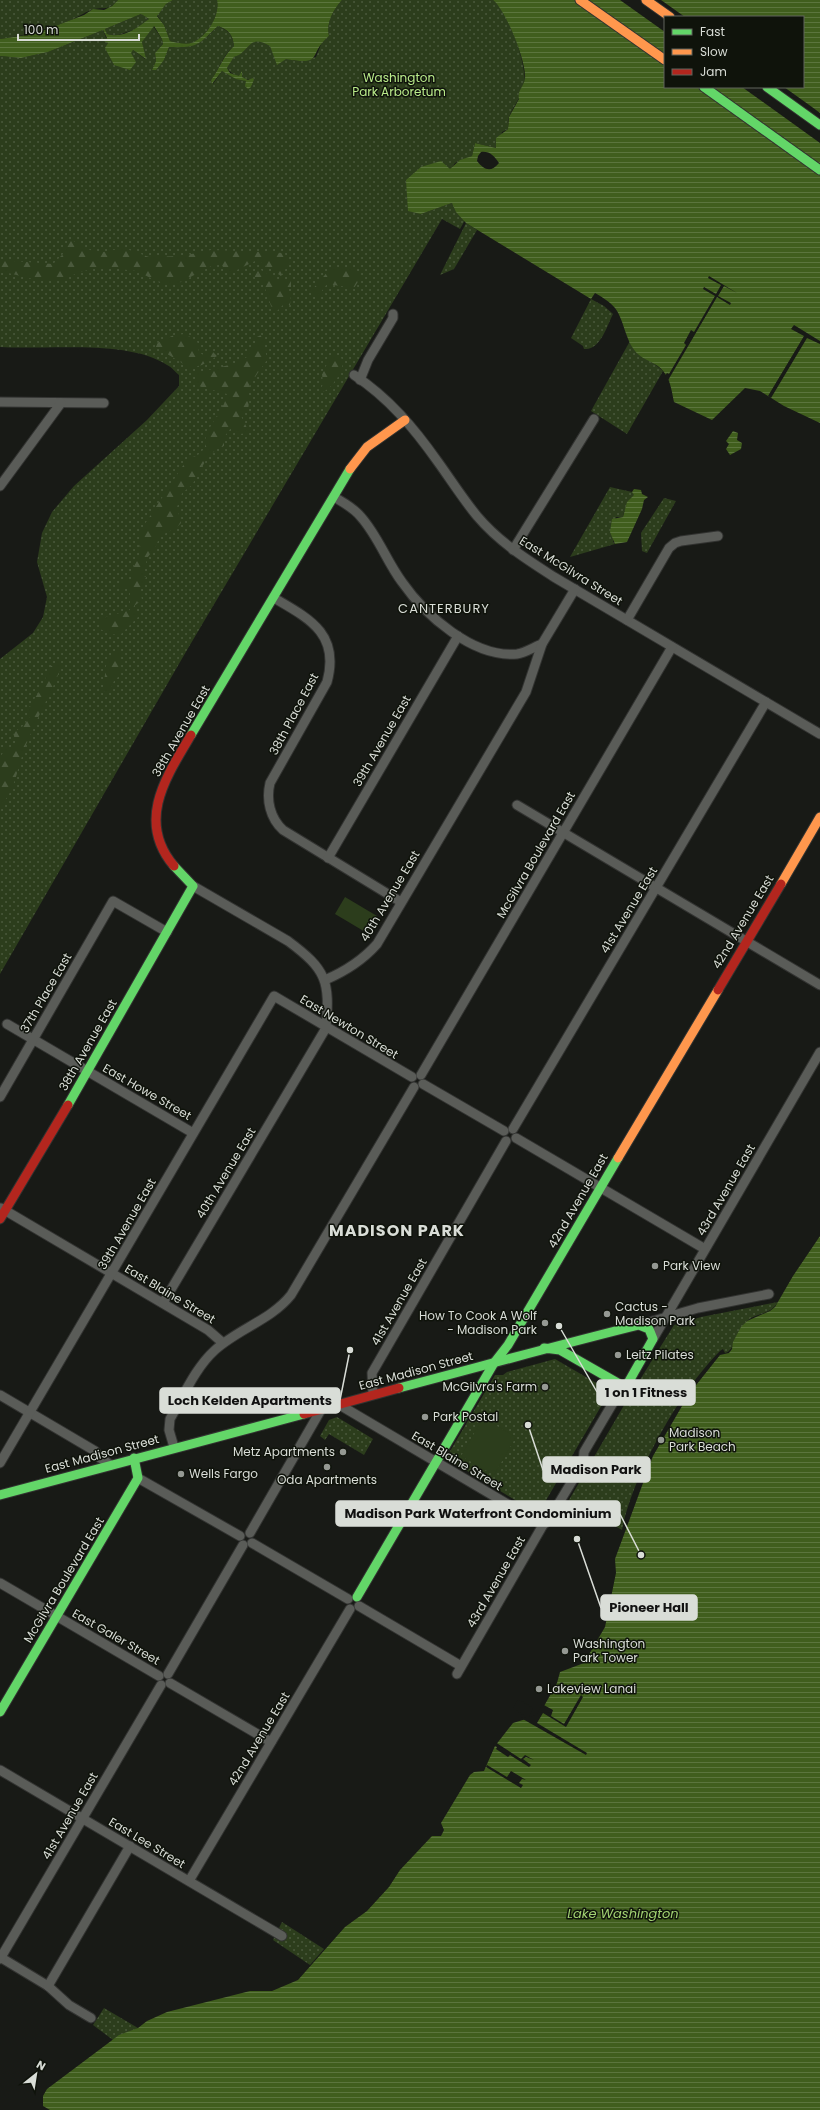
<svg xmlns="http://www.w3.org/2000/svg" width="820" height="2110" viewBox="0 0 820 2110" font-family="Poppins,sans-serif">
	<style>
		.grass { fill: url(#grass-dots) }
		.forest { fill: url(#forest-firs) }
		.pitch { fill: #2c3d1c }
		.water { fill: url(#water-rules); fill-rule: evenodd }
		.pier { fill: #181a16 }
		.lines { fill: none; stroke-linecap: round; stroke-linejoin: round }
		.street-casing { stroke: #323331; stroke-width: 11 }
		.fast-casing { stroke: #323331; stroke-width: 11 }
		.slow-casing { stroke: #323331; stroke-width: 11 }
		.jam-casing { stroke: #323331; stroke-width: 11 }
		.street { stroke: #5a5c58; stroke-width: 9 }
		.fast { stroke: #63d668; stroke-width: 9 }
		.slow { stroke: #ff974d; stroke-width: 9 }
		.jam { stroke: #b3261e; stroke-width: 9 }
		.poi-dot { fill: #959993; stroke: #0f130b; stroke-width: 1.5 }
		.labels { text-anchor: middle; stroke-width: 3; stroke-linejoin: round; paint-order: stroke }
		.park-label { font-size: 12px; fill: #baec8b; stroke: #0f130b }
		.street-label { font-size: 12px; fill: #d9ddd7; stroke: #0f130b }
		.poi-label { font-size: 12px; fill: #d9ddd7; stroke: #0f130b; text-anchor: start }
		.neighbourhood-label { font-size: 13px; letter-spacing: 1px; fill: #d9ddd7; stroke: #0f130b }
		.water-label { font-size: 13px; font-style: italic; fill: #a2d272; stroke: #0f130b }
		.district-label { font-size: 16px; font-weight: bold; letter-spacing: 1px; fill: #d9ddd7; stroke: #0f130b }
		.leader { fill: none; stroke: #d9ddd7; stroke-width: 1.5 }
		.callout-dot { fill: #d9ddd7; stroke: #0f130b; stroke-width: 1.5 }
		.callout { fill: #d9ddd7; stroke: #d9ddd7; stroke-width: 1.5 }
		.callout-label { font-size: 13px; text-anchor: middle; font-weight: bold; fill: #111 }
	</style>
	<defs>
		<pattern id="grass-dots" width="8" height="8" patternUnits="userSpaceOnUse"><rect width="8" height="8" fill="#2c3d1c"/><path d="M2 2h.1M6 6h.1" fill="none" stroke="#4a593c" stroke-width="1.8" stroke-linecap="round"/></pattern>
		<pattern id="forest-firs" width="22" height="20" patternUnits="userSpaceOnUse"><rect width="22" height="20" fill="#2c3d1c"/><path d="M5 1l3.5 6h-7zM16 11l3.5 6h-7z" fill="#4a593c"/></pattern>
		<pattern id="water-rules" width="6" height="5" patternUnits="userSpaceOnUse"><rect width="6" height="5" fill="#405e1d"/><path d="M0 2.5h6" fill="none" stroke="#5b753d"/></pattern>
	</defs>
	<rect width="100%" height="100%" fill="#181a16"/>
	<g class="grass">
		<path d="M0,0H118C108,11 106,7 94,9C87,11 78,17 71,20C45,30 28,35 0,39Z"/>
		<path d="M173,0H217C220,15 208,35 194,42C186,45 178,43 170,41L164,25L157,15L166,4Z"/>
		<path d="M342,0H493C510,12 524,60 525,80C525,94 513,105 509,117C508,120 508,125 508,129L502,132L496,148L475,143L472,156L455,163L421,214L452,203L469,213L460,229L442,219L187,650L0,974V659L33,633L43,617L47,597L37,562L42,533L52,512L74,486L147,420L179,386V375C175,372 172,367 167,365C129,339 46,350 0,347V56L21,58L48,52L103,30L108,43L106,48L114,65L133,50L145,59L142,42L153,26L162,39L163,44L155,53L156,61L152,70L164,60L169,47C195,47 200,45 218,26C229,31 233,35 234,46C222,56 220,68 211,80L213,84L222,71L246,81L251,87L254,80C245,80 232,76 227,68L234,57C243,54 246,43 257,41C278,39 277,71 316,57L322,42L329,36C326,23 333,10 342,0Z"/>
		<polygon points="141,14 149,19 139,28 115,36 107,34 105,29"/>
		<polygon points="466,223 477,230 454,269 440,275"/>
		<path d="M591,299L604,306L613,314C607,326 600,351 584,349L583,346L571,338Z"/>
		<polygon points="630,341 639,355 646,357 663,371 627,434 591,411"/>
		<polygon points="610,487 632,492 635,495 624,512 623,517 616,517 613,542 615,544 570,557"/>
		<polygon points="664,498 676,501 647,553 642,551 641,533"/>
		<path d="M778,1302C769,1316 757,1312 747,1321C738,1329 734,1352 725,1353L723,1349L720,1351C680,1391 633,1474 622,1530L569,1500L623,1407L674,1325L701,1317Z"/>
		<polygon points="555,1359 610,1391 538,1514 446,1458 495,1375 503,1375 507,1372"/>
		<polygon points="337,1417 373,1439 364,1455 329,1434 325,1440 320,1436 329,1420"/>
		<polygon points="282,1922 324,1949 310,1965 273,1940"/>
		<polygon points="104,2008 138,2028 113,2040 93,2025"/>
	</g>
	<g class="forest">
		<polygon points="70,239 90,250 103,252 124,248 149,257 182,256 211,250 284,253 290,262 281,276 257,260 229,274 219,262 177,284 160,283 137,271 100,267 80,272 59,281 33,279 0,271 0,260 53,264 63,254"/>
		<polygon points="354,268 361,277 354,288 327,284 318,296 312,290 330,269"/>
		<polygon points="259,269 281,281 291,281 291,287 286,290 291,294 290,305 283,305 276,312 271,306 263,282 252,275"/>
		<polygon points="186,334 198,343 199,353 204,355 212,351 217,356 202,365 190,368 156,347 157,343 174,335"/>
		<path d="M261,335L263,336L267,360C262,367 250,383 248,391C246,403 254,406 241,416L248,430L242,434L231,428L224,437V446L218,448L207,458L192,485L182,493L177,507L181,523L176,528L160,536L155,548L147,558L144,575L146,577L140,591L142,600L134,606L138,617L120,635L110,634L100,629V620L106,617L130,610V590L120,587L124,580H131V572L140,554L139,533L188,458L197,456L205,448L206,434L224,404L227,394L195,385L197,373L237,363L247,357L257,340V337Z"/>
		<path d="M331,356L343,359C344,371 332,390 320,393L323,383L322,374Z"/>
		<polygon points="116,651 121,654 119,676 114,681 109,692 103,691 107,658"/>
		<path d="M57,663L62,665C51,694 35,721 24,750C17,769 15,792 0,806V758L6,747L14,749L16,742L13,733L23,726L31,715L28,709L42,687L46,684L45,674L51,666Z"/>
	</g>
	<g class="pitch">
		<polygon points="345,897 377,916 367,933 335,914"/>
		<polygon points="483,1418 516,1437 494,1475 461,1456"/>
	</g>
	<g class="water">
		<path d="M118,0H173L166,4L157,16L164,25L170,41C178,43 186,45 194,42C208,35 220,15 217,0H342C333,10 326,23 329,36C307,54 325,66 286,59L277,65L270,46C248,33 250,52 234,57L227,68L230,73L239,76L242,71V77L248,80L253,78L254,80L251,87L248,89L245,86L246,81L236,79L222,71L212,84L211,80C220,68 223,56 234,46C233,35 229,30 218,26C198,45 198,48 169,47L164,60L156,70H152L156,61L155,53L163,44L162,39L154,26L142,42L146,59L133,50L131,53L136,62L130,70L114,65L105,48L108,43L104,41L107,38L103,30L48,52L21,58L0,56V39L34,34L84,15L93,9L104,10L112,6ZM141,14L149,19C137,28 123,39 107,34L105,29Z"/>
		<path d="M493,0H820V423L784,406L760,391L745,388L712,420L674,402C672,393 671,383 666,375C659,363 648,362 639,355C625,343 625,321 615,308C609,301 602,297 595,293L591,299L466,223L456,212L452,203L421,214L408,211L406,180L421,167L441,161L450,169L460,160L472,156L475,143L496,148V138L508,129L509,117L519,99C517,91 524,86 525,79C527,63 506,10 493,0ZM665,17H803V87H665ZM481,152C490,151 494,156 499,163C491,173 484,170 477,161L478,156Z"/>
		<polygon points="733,431 738,433 737,440 742,443 741,449 730,455 726,449 729,444 726,441"/>
		<polygon points="634,489 641,490 642,494 648,497 644,500 642,509 627,542 615,544 610,532 612,519 623,517 627,502 634,495 632,492"/>
		<polygon points="820,1236 820,2110 50,2110 43,2106 43,2096 47,2089 119,2035 138,2028 147,2021 167,2012 250,1991 272,1991 298,1980 345,1927 367,1911 389,1887 400,1870 432,1836 441,1836 444,1830 441,1823 470,1775 474,1772 484,1771 495,1746 513,1723 539,1715 557,1683 560,1672 584,1663 605,1627 616,1573 615,1559 653,1456 689,1394 720,1355 729,1353 732,1349 733,1342 741,1327 747,1321 770,1311 775,1307 793,1276"/>
	</g>
	<g class="pier">
		<polygon points="620,0 661,0 685,17 665,17 665,32"/>
		<polygon points="742,87 784,87 812,107 820,113 820,143"/>
		<polygon points="709,276 737,293 724,286 718,296 731,303 730,305 717,297 667,382 665,376 667,373 669,374 686,345 684,343 691,330 694,332 715,296 703,289 704,287 716,294 721,285 708,278"/>
		<polygon points="794,325 820,341 820,344 807,338 771,398 768,396 804,336 791,329"/>
		<polygon points="581,1695 583,1697 566,1727 543,1713 537,1723 587,1753 586,1755 521,1718 526,1717 513,1708 517,1701 520,1700 533,1708 529,1717 531,1717 537,1714 542,1704 553,1710 551,1716 564,1724"/>
		<polygon points="495,1742 521,1759 525,1755 534,1760 526,1757 523,1759 531,1765 529,1767 510,1755 508,1757 496,1749 497,1747 493,1745"/>
		<polygon points="487,1765 507,1777 511,1771 526,1780 522,1779 519,1783 523,1785 521,1788 486,1767"/>
	</g>
	<g class="lines">
		<g class="street-casing">
			<g id="street">
				<path d="M354,375C389,398 414,428 438,462C451,480 463,499 477,516C499,542 526,559 554,577L820,734"/>
				<polyline points="360,380 368,360 393,318 393,314"/>
				<polyline points="0,402 104,403"/>
				<polyline points="0,486 61,403"/>
				<path d="M334,497C344,503 354,508 361,517C378,536 387,562 402,582C425,615 473,658 517,654C525,653 534,647 542,644"/>
				<polyline points="513,550 594,419"/>
				<path d="M274,598C310,619 340,634 327,682L270,783C266,800 270,818 283,830L401,902"/>
				<polyline points="627,620 669,548 675,543 681,541 718,536"/>
				<polyline points="517,805 820,985"/>
				<polyline points="328,858 458,636"/>
				<path d="M325,980C346,971 362,961 377,944L526,692L542,644L575,589"/>
				<polyline points="7,1024 193,1133"/>
				<polyline points="421,1075 672,647"/>
				<polyline points="423,1084 504,1131"/>
				<polyline points="0,1097 113,901 167,932"/>
				<polyline points="513,1129 766,702"/>
				<polyline points="516,1138 705,1249"/>
				<polyline points="1,1208 208,1330 223,1343"/>
				<path d="M163,1303L326,1028C330,981 327,970 288,941L193,886"/>
				<polyline points="639,1325 698,1308 769,1294"/>
				<polyline points="653,1339 820,1052"/>
				<polyline points="373,1394 372,1373 506,1141"/>
				<polyline points="0,1395 95,1451 100,1458 111,1465"/>
				<polyline points="338,1404 543,1525"/>
				<path d="M174,1447L169,1430L170,1419C183,1397 195,1368 215,1350C238,1329 271,1320 291,1295L414,1087"/>
				<polyline points="0,1463 274,996 412,1077"/>
				<polyline points="138,1478 240,1536"/>
				<polyline points="250,1533 322,1408"/>
				<polyline points="252,1543 348,1599"/>
				<polyline points="0,1583 159,1676"/>
				<polyline points="359,1606 461,1666"/>
				<polyline points="168,1674 243,1545"/>
				<polyline points="457,1674 543,1525 548,1521 583,1463 584,1452 623,1386"/>
				<polyline points="170,1683 271,1742"/>
				<polyline points="0,1770 282,1936"/>
				<polyline points="189,1881 350,1609"/>
				<polyline points="0,1957 48,1986 69,2005 91,2018"/>
				<polyline points="0,1959 161,1685"/>
				<polyline points="48,1986 130,1846"/>
			</g>
		</g>
		<g class="fast-casing">
			<g id="fast">
				<polyline points="704,87 820,170"/>
				<polyline points="767,87 820,125"/>
				<polyline points="191,735 350,469"/>
				<polyline points="68,1105 193,886 174,866"/>
				<path d="M399,1388C479,1367 558,1345 639,1325L649,1329L653,1339L628,1383L623,1386L560,1350L544,1348"/>
				<polyline points="0,1495 304,1414"/>
				<polyline points="357,1597 494,1363 508,1345 618,1158"/>
				<polyline points="0,1712 138,1478 134,1458"/>
			</g>
		</g>
		<g class="slow-casing">
			<g id="slow">
				<polyline points="580,0 665,60"/>
				<polyline points="646,0 670,17"/>
				<polyline points="350,469 367,447 405,420"/>
				<polyline points="781,884 820,817"/>
				<polyline points="618,1158 718,990"/>
			</g>
		</g>
		<g class="jam-casing">
			<g id="jam">
				<path d="M174,866C136,821 166,777 191,735"/>
				<polyline points="718,990 781,884"/>
				<polyline points="0,1219 68,1105"/>
				<polyline points="304,1414 399,1388"/>
			</g>
		</g>
		<use href="#street" class="street"/>
		<use href="#fast" class="fast"/>
		<use href="#slow" class="slow"/>
		<use href="#jam" class="jam"/>
	</g>
	<g class="poi-dot">
		<circle cx="655" cy="1266" r="4"/>
		<circle cx="607" cy="1314" r="4"/>
		<circle cx="545" cy="1323" r="4"/>
		<circle cx="618" cy="1355" r="4"/>
		<circle cx="545" cy="1387" r="4"/>
		<circle cx="425" cy="1417" r="4"/>
		<circle cx="661" cy="1440" r="4"/>
		<circle cx="343" cy="1452" r="4"/>
		<circle cx="327" cy="1467" r="4"/>
		<circle cx="181" cy="1474" r="4"/>
		<circle cx="565" cy="1651" r="4"/>
		<circle cx="539" cy="1689" r="4"/>
	</g>
	<g class="labels">
		<g class="park-label">
			<text x="399" y="82">Washington<tspan x="399" dy="14">Park Arboretum</tspan></text>
		</g>
		<g class="street-label">
			<text transform="translate(571 571) rotate(32)" y="4">East McGilvra Street</text>
			<text transform="translate(294 714) rotate(-62)" y="4">38th Place East</text>
			<text transform="translate(181 731) rotate(-60)" y="4">38th Avenue East</text>
			<text transform="translate(382 741) rotate(-60)" y="4">39th Avenue East</text>
			<text transform="translate(536 855) rotate(-60)" y="4">McGilvra Boulevard East</text>
			<text transform="translate(390 896) rotate(-59)" y="4">40th Avenue East</text>
			<text transform="translate(629 910) rotate(-59)" y="4">41st Avenue East</text>
			<text transform="translate(743 922) rotate(-59)" y="4">42nd Avenue East</text>
			<text transform="translate(46 993) rotate(-60)" y="4">37th Place East</text>
			<text transform="translate(349 1027) rotate(31)" y="4">East Newton Street</text>
			<text transform="translate(88 1045) rotate(-60)" y="4">38th Avenue East</text>
			<text transform="translate(147 1092) rotate(30)" y="4">East Howe Street</text>
			<text transform="translate(226 1173) rotate(-59)" y="4">40th Avenue East</text>
			<text transform="translate(726 1190) rotate(-60)" y="4">43rd Avenue East</text>
			<text transform="translate(578 1201) rotate(-60)" y="4">42nd Avenue East</text>
			<text transform="translate(127 1224) rotate(-60)" y="4">39th Avenue East</text>
			<text transform="translate(170 1294) rotate(31)" y="4">East Blaine Street</text>
			<text transform="translate(399 1302) rotate(-60)" y="4">41st Avenue East</text>
			<text transform="translate(416 1371) rotate(-15)" y="4">East Madison Street</text>
			<text transform="translate(102 1454) rotate(-15)" y="4">East Madison Street</text>
			<text transform="translate(457 1461) rotate(31)" y="4">East Blaine Street</text>
			<text transform="translate(64 1580) rotate(-59)" y="4">McGilvra Boulevard East</text>
			<text transform="translate(496 1582) rotate(-60)" y="4">43rd Avenue East</text>
			<text transform="translate(116 1637) rotate(30)" y="4">East Galer Street</text>
			<text transform="translate(259 1739) rotate(-59)" y="4">42nd Avenue East</text>
			<text transform="translate(70 1816) rotate(-60)" y="4">41st Avenue East</text>
			<text transform="translate(147 1843) rotate(31)" y="4">East Lee Street</text>
		</g>
		<g class="poi-label">
			<text x="663" y="1270">Park View</text>
			<text x="615" y="1311">Cactus -<tspan x="615" dy="14">Madison Park</tspan></text>
			<text x="537" y="1320" text-anchor="end">How To Cook A Wolf<tspan x="537" dy="14">- Madison Park</tspan></text>
			<text x="626" y="1359">Leitz Pilates</text>
			<text x="537" y="1391" text-anchor="end">McGilvra's Farm</text>
			<text x="433" y="1421">Park Postal</text>
			<text x="669" y="1437">Madison<tspan x="669" dy="14">Park Beach</tspan></text>
			<text x="335" y="1456" text-anchor="end">Metz Apartments</text>
			<text x="189" y="1478">Wells Fargo</text>
			<text x="327" y="1484" text-anchor="middle">Oda Apartments</text>
			<text x="573" y="1648">Washington<tspan x="573" dy="14">Park Tower</tspan></text>
			<text x="547" y="1693">Lakeview Lanai</text>
		</g>
		<g class="neighbourhood-label">
			<text x="444" y="613">CANTERBURY</text>
		</g>
		<g class="water-label">
			<text x="623" y="1918">Lake Washington</text>
		</g>
		<g class="district-label">
			<text x="397" y="1236">MADISON PARK</text>
		</g>
	</g>
	<path class="leader" d="M559 1326L597 1392M350 1350L340 1400M528 1425L543 1470M641 1555L620 1514M577 1539L601 1608"/>
	<g class="callout-dot">
		<circle cx="559" cy="1326" r="4"/>
		<circle cx="350" cy="1350" r="4"/>
		<circle cx="528" cy="1425" r="4"/>
		<circle cx="641" cy="1555" r="4"/>
		<circle cx="577" cy="1539" r="4"/>
	</g>
	<g class="callout">
		<rect x="597" y="1380" width="98" height="25" rx="4"/>
		<rect x="160" y="1388" width="180" height="25" rx="4"/>
		<rect x="543" y="1457" width="107" height="25" rx="4"/>
		<rect x="336" y="1501" width="284" height="25" rx="4"/>
		<rect x="601" y="1595" width="96" height="25" rx="4"/>
	</g>
	<g class="callout-label">
		<text x="646" y="1397">1 on 1 Fitness</text>
		<text x="250" y="1405">Loch Kelden Apartments</text>
		<text x="596" y="1474">Madison Park</text>
		<text x="478" y="1518">Madison Park Waterfront Condominium</text>
		<text x="649" y="1612">Pioneer Hall</text>
	</g>
	<rect x="664" y="16" width="140" height="72" fill="#0f130b" stroke="#60645d"/>
	<rect x="672" y="29" width="20" height="6" fill="#63d668" stroke="#60645d"/>
	<text x="700" y="36" font-size="12" fill="#d9ddd7">Fast</text>
	<rect x="672" y="49" width="20" height="6" fill="#ff974d" stroke="#60645d"/>
	<text x="700" y="56" font-size="12" fill="#d9ddd7">Slow</text>
	<rect x="672" y="69" width="20" height="6" fill="#b3261e" stroke="#60645d"/>
	<text x="700" y="76" font-size="12" fill="#d9ddd7">Jam</text>
	<g transform="translate(36 2074) rotate(30)" stroke="#0f130b" stroke-width="3" paint-order="stroke">
	<path d="M0-3L7 15L0 10L-7 15Z" fill="#d9ddd7"/>
	<text y="-6" font-size="11" font-weight="bold" text-anchor="middle" fill="#d9ddd7">N</text>
	</g>
	<path d="M18 34v6h121v-6" fill="none" stroke="#d9ddd7" stroke-width="2"/>
	<text x="24" y="34" font-size="12" fill="#d9ddd7" stroke="#0f130b" stroke-width="3" paint-order="stroke">100 m</text>
</svg>
